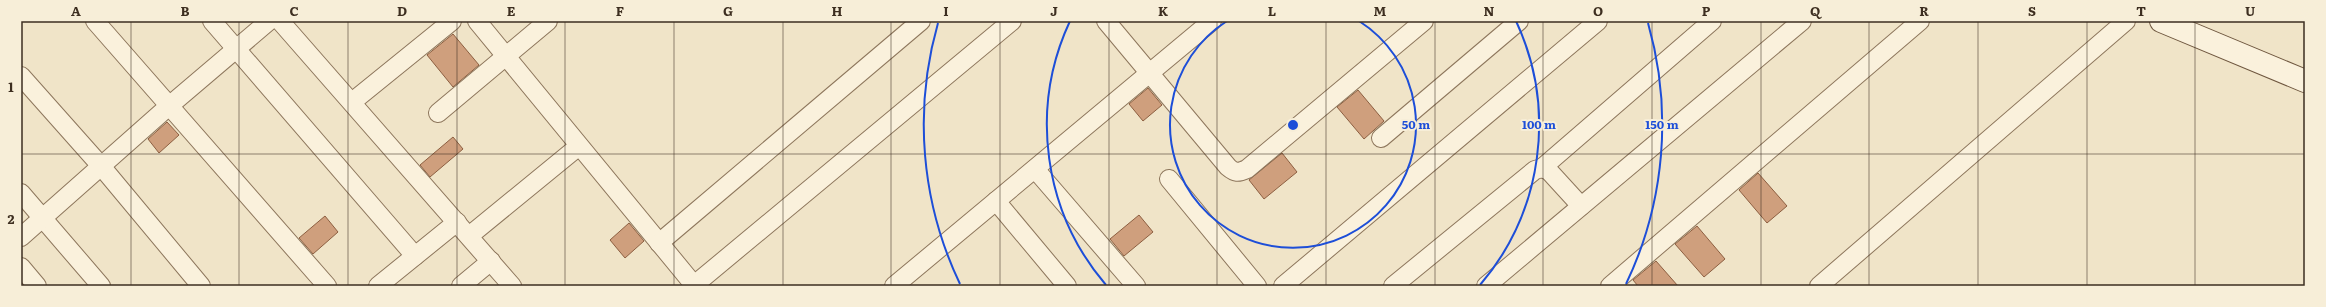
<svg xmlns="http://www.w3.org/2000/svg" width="2326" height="307" viewBox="0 0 2326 307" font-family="Literata,serif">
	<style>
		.building { fill: #cf9f7d; stroke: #8d5f41 }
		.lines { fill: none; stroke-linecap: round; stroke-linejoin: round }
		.street-casing { stroke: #8d765c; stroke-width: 20 }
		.secondary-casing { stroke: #6f573f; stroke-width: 24 }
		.street { stroke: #faf1dc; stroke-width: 18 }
		.secondary { stroke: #faf1dc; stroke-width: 22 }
		.grid { fill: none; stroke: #3d2e20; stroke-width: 1; stroke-opacity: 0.55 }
		.ring { fill: none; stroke: #1d4ed8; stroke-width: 2 }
		.centre { fill: #1d4ed8; stroke: #f7eed8; stroke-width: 2 }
		.ring-label { font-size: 12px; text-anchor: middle; font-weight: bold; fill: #1d4ed8; stroke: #f7eed8; stroke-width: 4; stroke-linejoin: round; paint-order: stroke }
		.neatline { fill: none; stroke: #3d2e20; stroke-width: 1.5 }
		.grid-label { font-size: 13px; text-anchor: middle; font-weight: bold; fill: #3d2e20 }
	</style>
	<rect width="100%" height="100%" fill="#f0e4c8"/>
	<g class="building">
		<polygon points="453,34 479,65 453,87 427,55"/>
		<polygon points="1148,88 1162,105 1143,121 1129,104"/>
		<polygon points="1358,90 1384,121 1364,139 1337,107"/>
		<polygon points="167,122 179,135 159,153 148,139"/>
		<polygon points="453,137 463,149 430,177 420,165"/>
		<polygon points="1282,153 1297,172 1264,199 1249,180"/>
		<polygon points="1758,173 1787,206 1767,223 1739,190"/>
		<polygon points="1139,215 1153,232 1124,256 1110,239"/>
		<polygon points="325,216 338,232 313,254 299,238"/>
		<polygon points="629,223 644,241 625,258 610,240"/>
		<polygon points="1697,226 1725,259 1704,277 1675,244"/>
		<polygon points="1656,261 1678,286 1638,286 1633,280"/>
	</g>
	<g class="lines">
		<g class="street-casing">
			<g id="street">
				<polyline points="95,21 327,286"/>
				<polyline points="212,21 415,256"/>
				<polyline points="280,21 512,286"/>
				<polyline points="477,21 694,285"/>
				<path d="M1106,21L1228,167C1235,173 1238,173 1247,169L1424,21"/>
				<polyline points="21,76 101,166 201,286"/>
				<polyline points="352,102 452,21"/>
				<polyline points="438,113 548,21"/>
				<polyline points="1381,138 1519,21"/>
				<polyline points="1542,168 1712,21"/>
				<polyline points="1035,169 1136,286"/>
				<polyline points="1169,179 1257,286"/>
				<polyline points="21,193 101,286"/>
				<polyline points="996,201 1067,286"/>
				<polyline points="469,236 579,146"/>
				<polyline points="21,237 169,106 269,21"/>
				<polyline points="659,243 921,21"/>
				<polyline points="21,267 37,286"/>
				<polyline points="378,286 457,222"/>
				<polyline points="461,286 491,261"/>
				<polyline points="693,286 1012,21"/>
				<polyline points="894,286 1212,21"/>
				<polyline points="1283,286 1598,21"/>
				<polyline points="1393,286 1535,170 1542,168 1549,171 1581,206"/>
				<polyline points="1486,286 1802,21"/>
				<polyline points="1610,286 1920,21"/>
				<polyline points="1819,286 2126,21"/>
			</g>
		</g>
		<g class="secondary-casing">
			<polyline id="secondary" points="2161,21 2305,81"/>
		</g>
		<use href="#street" class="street"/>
		<use href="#secondary" class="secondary"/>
	</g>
	<path class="grid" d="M131,21V286M239,21V286M348,21V286M457,21V286M565,21V286M674,21V286M783,21V286M891,21V286M1000,21V286M1109,21V286M1217,21V286M1326,21V286M1435,21V286M1543,21V286M1652,21V286M1761,21V286M1869,21V286M1978,21V286M2087,21V286M2195,21V286M21,154H2305"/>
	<g class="ring">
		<path d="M1359 21A123 123 0 1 1 1227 21"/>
		<path d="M1106 285A246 246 0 0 1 1070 21M1516 21A246 246 0 0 1 1480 285"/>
		<path d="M960 284A369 369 0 0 1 938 23M1648 23A369 369 0 0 1 1626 284"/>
	</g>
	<circle cx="1293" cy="125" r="6" class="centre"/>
	<g class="ring-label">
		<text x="1416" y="129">50 m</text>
		<text x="1539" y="129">100 m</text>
		<text x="1662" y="129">150 m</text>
	</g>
	<rect width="2326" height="307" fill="none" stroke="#f7eed8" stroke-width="44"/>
	<rect x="22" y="22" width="2282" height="263" class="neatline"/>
	<g class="grid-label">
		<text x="76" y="16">A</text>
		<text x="185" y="16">B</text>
		<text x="294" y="16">C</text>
		<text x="402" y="16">D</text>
		<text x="511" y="16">E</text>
		<text x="620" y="16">F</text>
		<text x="728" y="16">G</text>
		<text x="837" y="16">H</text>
		<text x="946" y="16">I</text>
		<text x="1054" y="16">J</text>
		<text x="1163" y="16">K</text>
		<text x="1272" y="16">L</text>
		<text x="1380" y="16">M</text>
		<text x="1489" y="16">N</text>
		<text x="1598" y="16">O</text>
		<text x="1706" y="16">P</text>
		<text x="1815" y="16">Q</text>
		<text x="1924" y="16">R</text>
		<text x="2032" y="16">S</text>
		<text x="2141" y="16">T</text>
		<text x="2250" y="16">U</text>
		<text x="11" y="92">1</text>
		<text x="11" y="224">2</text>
	</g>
</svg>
